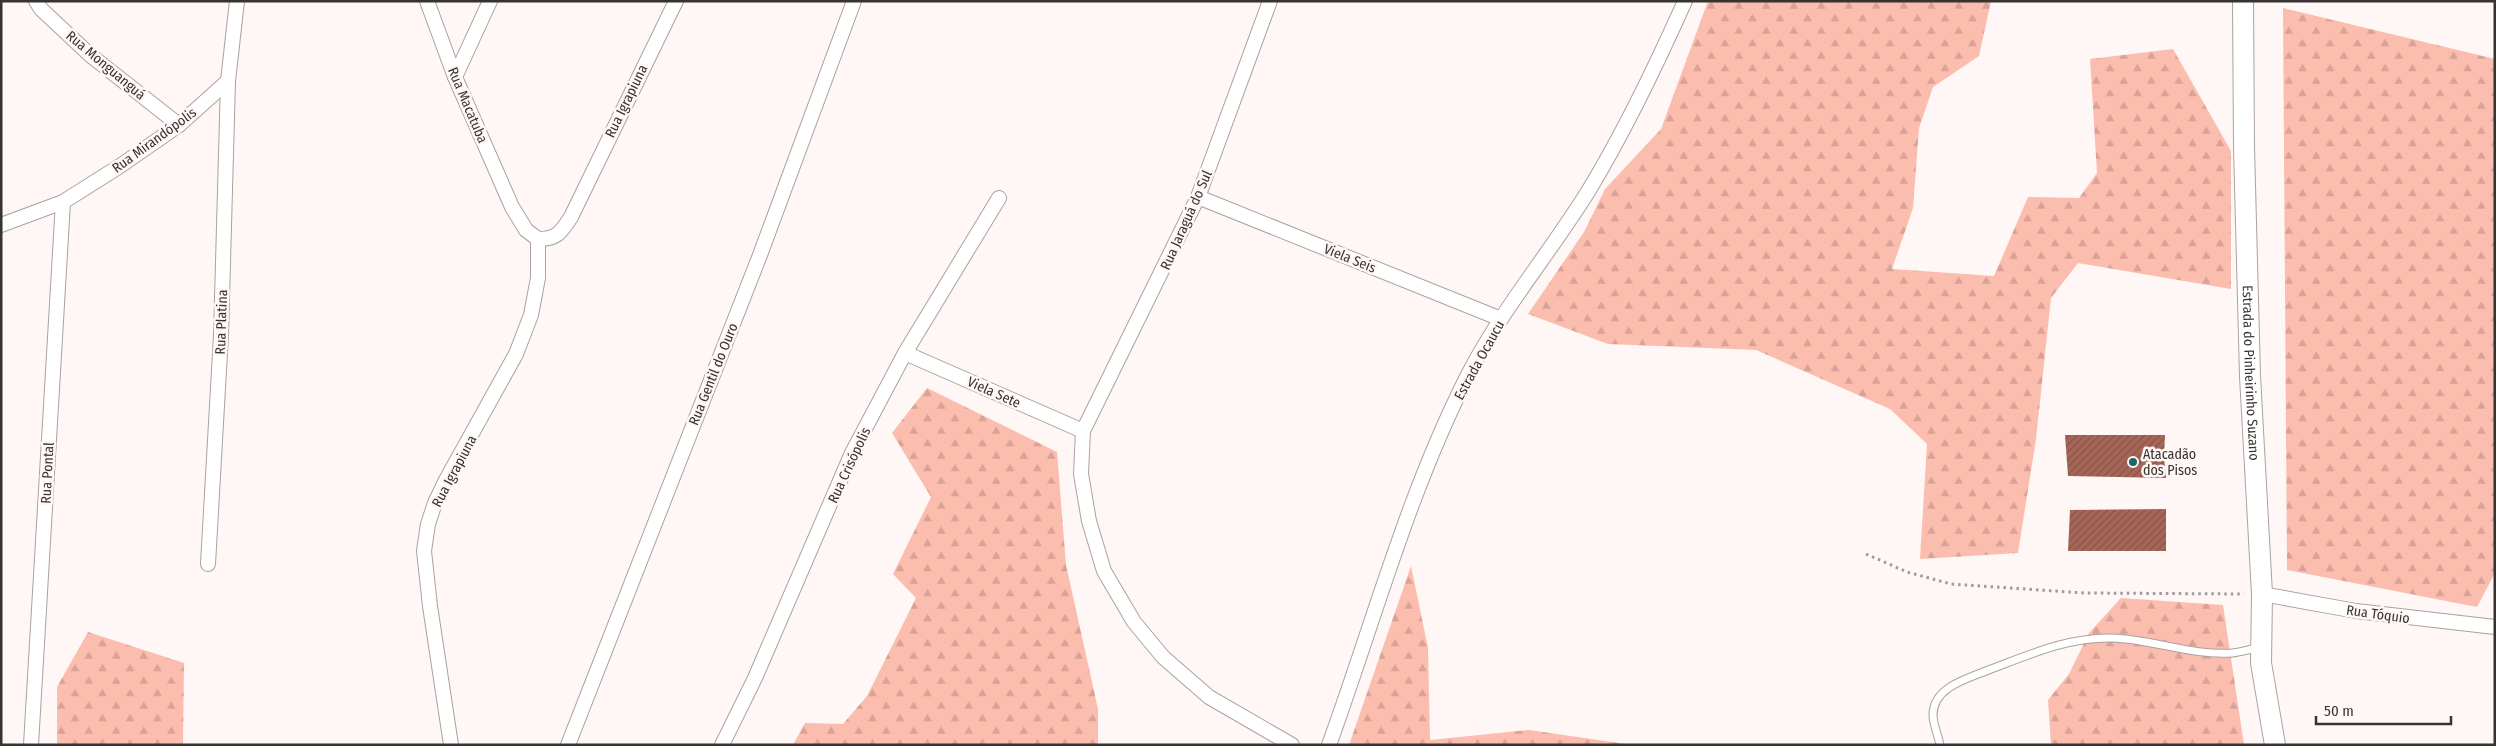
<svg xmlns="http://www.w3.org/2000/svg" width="2496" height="746" viewBox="0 0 2496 746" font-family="'Fira Sans Condensed',sans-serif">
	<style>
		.forest { fill: url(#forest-firs) }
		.building { fill: url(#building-hatch) }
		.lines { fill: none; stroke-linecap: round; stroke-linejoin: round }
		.lane-casing { stroke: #aca19e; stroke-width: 9 }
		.street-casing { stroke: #aca19e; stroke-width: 16 }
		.secondary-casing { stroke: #aca19e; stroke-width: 22 }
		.path { stroke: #a09a98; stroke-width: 3; stroke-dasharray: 2.5 4; stroke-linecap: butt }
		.lane { stroke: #fff; stroke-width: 7 }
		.street { stroke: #fff; stroke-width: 14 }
		.secondary { stroke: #fff; stroke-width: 20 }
		.poi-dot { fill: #1d6861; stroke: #fef7f5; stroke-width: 2 }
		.labels { text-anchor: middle; stroke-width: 5; stroke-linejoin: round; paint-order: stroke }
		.street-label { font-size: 14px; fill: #373331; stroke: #fef7f5 }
		.poi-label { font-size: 14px; fill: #373331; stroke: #fef7f5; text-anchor: start }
	</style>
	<defs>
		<pattern id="forest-firs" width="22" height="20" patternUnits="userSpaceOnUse" patternTransform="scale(1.25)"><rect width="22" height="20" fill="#fbbdae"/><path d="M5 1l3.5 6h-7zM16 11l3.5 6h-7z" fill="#d8a396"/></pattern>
		<pattern id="building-hatch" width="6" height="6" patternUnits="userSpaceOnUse" patternTransform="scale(1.25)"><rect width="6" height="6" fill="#a56657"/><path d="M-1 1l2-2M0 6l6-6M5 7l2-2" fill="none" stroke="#875549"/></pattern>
	</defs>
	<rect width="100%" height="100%" fill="#fef7f5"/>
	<g class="forest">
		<polygon points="1708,1 1991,1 1979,56 1933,87 1919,128 1913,208 1892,269 1994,276 2028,197 2079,198 2097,173 2090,59 2173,49 2231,151 2231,289 2078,263 2051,298 2036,439 2018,553 1920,559 1927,444 1890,409 1756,350 1608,344 1528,314 1584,232 1605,189 1661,129"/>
		<polygon points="2283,8 2495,59 2495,573 2477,607 2287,570"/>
		<polygon points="927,388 1057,452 1066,565 1098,709 1098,745 793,745 805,723 843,724 867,696 916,598 893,574 931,497 892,433"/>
		<polygon points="1411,566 1428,648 1430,740 1529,730 1633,745 1349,745"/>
		<polygon points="2121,598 2223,605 2244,745 2051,745 2048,700 2069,674 2089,633"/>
		<polygon points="88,632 184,663 183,745 57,745 57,687"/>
	</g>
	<g class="building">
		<polygon points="2065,435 2165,435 2164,457 2166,478 2068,476"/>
		<polygon points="2166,509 2166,551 2068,551 2070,510"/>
	</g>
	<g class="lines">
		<g class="lane-casing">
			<path id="lane" d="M1940,745C1938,735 1933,724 1933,715C1933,686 1970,678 1991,669C2031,654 2069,637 2112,638C2152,639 2192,656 2232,653C2241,652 2250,649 2258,648"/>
		</g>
		<g class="street-casing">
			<g id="street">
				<polyline points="36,1 41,9 90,55 179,125"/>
				<polyline points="427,1 455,77 512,207 526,230 538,239 538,278 531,315 516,354 445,482 435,503 428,524 424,551 430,606 451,745"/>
				<polyline points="1270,1 1198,197 1083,431 1081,474 1089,521 1104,571 1134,622 1163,657 1209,697 1292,745"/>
				<polyline points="455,77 490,1"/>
				<polyline points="1198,197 1501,319"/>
				<polyline points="1,225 63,202 120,166 179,125 228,81"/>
				<path d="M538,239C558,239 561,232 571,217L676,1"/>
				<polyline points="905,353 1083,431"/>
				<polyline points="208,564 221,335 228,81 237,1"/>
				<polyline points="2262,594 2356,611 2495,627"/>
				<polyline points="31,745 63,202"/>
				<polyline points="568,745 760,255 854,1"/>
				<polyline points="722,745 755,678 852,453 905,353 999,198"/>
				<path d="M1329,745C1374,621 1408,493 1468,375C1502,309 1550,253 1589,190C1626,129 1656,66 1685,1"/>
			</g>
		</g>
		<g class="secondary-casing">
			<g id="secondary">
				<path id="s1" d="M2243,1L2244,147L2250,376L2262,594L2261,663L2275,745"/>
			</g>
		</g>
		<polyline class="path" points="1866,554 1907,572 1951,584 2084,593 2244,594"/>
		<use href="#lane" class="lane"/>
		<use href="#street" class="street"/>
		<use href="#secondary" class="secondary"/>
	</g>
	<circle class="poi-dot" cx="2133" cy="462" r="5"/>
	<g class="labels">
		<g class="street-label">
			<text transform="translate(106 65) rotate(40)" y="5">Rua Monguanguá</text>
			<text transform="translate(626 101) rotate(-64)" y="5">Rua Igrapiuna</text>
			<text transform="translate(468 105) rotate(67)" y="5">Rua Macatuba</text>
			<text transform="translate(154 140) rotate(-36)" y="5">Rua Mirandópolis</text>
			<text transform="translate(1186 220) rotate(-66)" y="5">Rua Jaraguá do Sul</text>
			<text transform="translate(1350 258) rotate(22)" y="5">Viela Seis</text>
			<text transform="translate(221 322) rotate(-88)" y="5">Rua Platina</text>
			<text transform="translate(1479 360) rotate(-61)" y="5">Estrada Ocaucu</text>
			<text transform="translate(713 374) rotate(-68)" y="5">Rua Gentil do Ouro</text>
			<text dy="5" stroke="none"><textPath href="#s1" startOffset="372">Estrada do Pinheirinho Suzano</textPath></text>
			<text transform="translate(994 392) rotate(24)" y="5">Viela Sete</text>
			<text transform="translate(849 465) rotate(-65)" y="5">Rua Crisópolis</text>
			<text transform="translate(454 471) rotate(-62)" y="5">Rua Igrapiuna</text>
			<text transform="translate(47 473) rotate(-87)" y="5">Rua Pontal</text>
			<text transform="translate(2378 614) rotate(8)" y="5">Rua Tóquio</text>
		</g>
		<g class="poi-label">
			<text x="2143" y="459">Atacadão<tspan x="2143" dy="16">dos Pisos</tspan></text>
		</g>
	</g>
	<rect width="2496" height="746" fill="none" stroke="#373331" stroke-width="5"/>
	<path d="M2316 716v8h135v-8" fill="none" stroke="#373331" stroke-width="2.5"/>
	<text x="2324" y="716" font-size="15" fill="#373331" stroke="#fef7f5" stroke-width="4" paint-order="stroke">50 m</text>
</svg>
